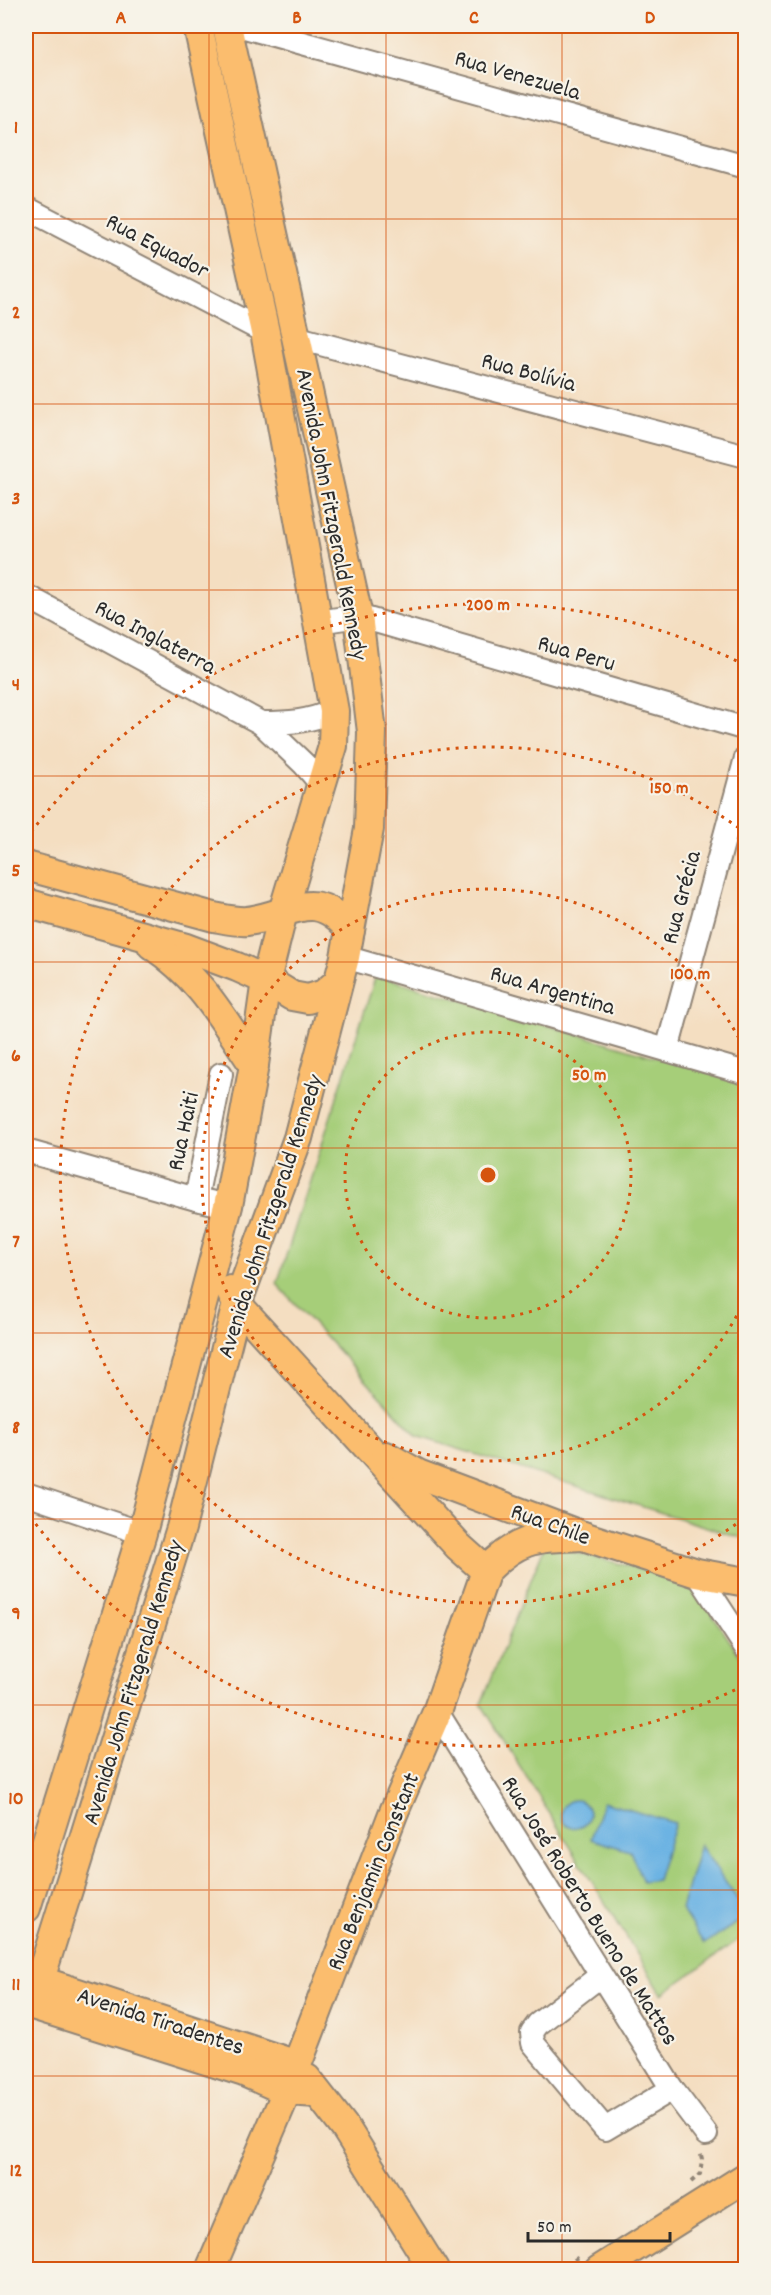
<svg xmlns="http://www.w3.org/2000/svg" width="771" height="2295" viewBox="0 0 771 2295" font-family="Dekko,sans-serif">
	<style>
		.green { fill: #a6ce79; stroke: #687c52; stroke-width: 1.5 }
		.water { fill: #6cb3e3; stroke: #4c6f87; stroke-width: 1.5 }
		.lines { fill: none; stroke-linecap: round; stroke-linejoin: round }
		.minor-casing { stroke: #908476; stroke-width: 26 }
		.major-casing { stroke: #908476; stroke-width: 32 }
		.path { stroke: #908476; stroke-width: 4; stroke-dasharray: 4.5 4.5; stroke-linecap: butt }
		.minor { stroke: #fff; stroke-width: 22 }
		.major { stroke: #fbbd6e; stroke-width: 28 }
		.grid { fill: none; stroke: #d5540f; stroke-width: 1.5; stroke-opacity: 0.55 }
		.ring { fill: none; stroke: #d5540f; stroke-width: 3; stroke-dasharray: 3 6 }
		.labels { text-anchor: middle; stroke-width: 4.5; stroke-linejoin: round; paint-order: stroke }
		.street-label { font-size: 24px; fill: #2b2b2b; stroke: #f7f3e8 }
		.centre { fill: #d5540f; stroke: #f7f3e8; stroke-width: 3 }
		.ring-label { font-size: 18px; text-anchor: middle; font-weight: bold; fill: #d5540f; stroke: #f7f3e8; stroke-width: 4.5; stroke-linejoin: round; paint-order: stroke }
		.neatline { fill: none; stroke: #d5540f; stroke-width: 2 }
		.grid-label { font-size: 20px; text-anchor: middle; font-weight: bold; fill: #d5540f }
	</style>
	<rect width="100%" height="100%" fill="#f7f3e8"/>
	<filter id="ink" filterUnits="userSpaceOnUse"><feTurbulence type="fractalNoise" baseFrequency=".0167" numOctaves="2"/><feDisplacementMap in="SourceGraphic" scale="12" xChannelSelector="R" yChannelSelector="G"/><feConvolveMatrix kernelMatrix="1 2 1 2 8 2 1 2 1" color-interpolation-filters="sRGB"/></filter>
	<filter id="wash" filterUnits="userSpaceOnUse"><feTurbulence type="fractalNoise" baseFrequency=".008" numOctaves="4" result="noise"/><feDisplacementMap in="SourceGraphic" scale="24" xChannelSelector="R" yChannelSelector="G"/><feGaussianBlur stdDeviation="1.35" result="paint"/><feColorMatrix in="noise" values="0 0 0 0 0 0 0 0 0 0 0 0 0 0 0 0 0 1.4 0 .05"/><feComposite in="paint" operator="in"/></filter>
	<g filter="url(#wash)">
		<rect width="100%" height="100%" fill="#f4dec1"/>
		<g class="green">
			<polygon points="376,975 745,1083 745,1539 417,1436 277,1284"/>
			<polygon points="545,1545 689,1581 745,1663 745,1935 662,1994 481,1704"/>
		</g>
		<g class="water">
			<circle cx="575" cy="1814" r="14"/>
			<polygon points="603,1802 675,1823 657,1880 643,1882 630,1851 591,1839"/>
			<polygon points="700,1845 746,1912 745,1918 704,1944 681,1909"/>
		</g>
	</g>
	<g filter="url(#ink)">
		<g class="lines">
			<g class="minor-casing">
				<g id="minor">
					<polyline points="241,26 746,166"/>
					<polyline points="26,208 265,332"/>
					<polyline points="298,338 746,456"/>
					<polyline points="26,596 261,723 304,764 322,785"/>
					<polyline points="318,622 358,616 746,729"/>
					<path d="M261,723C290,723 307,722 334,711"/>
					<polyline points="345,957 746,1073"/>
					<polyline points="667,1050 746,758"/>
					<polyline points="26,1151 196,1199 228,1206"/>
					<polyline points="196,1199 221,1074"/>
					<polyline points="26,1494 142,1533"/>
					<polyline points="697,1573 746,1648"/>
					<polyline points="437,1712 672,2089 706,2134"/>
					<polyline points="600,1976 538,2024 532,2032 533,2043 605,2129 672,2089"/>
				</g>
			</g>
			<g class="major-casing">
				<g id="major">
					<path d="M26,866L214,917C225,919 237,922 247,921C291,916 314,885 350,930"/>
					<polyline points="26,903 186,948 237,967 266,980 292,996 308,999 324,994 337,983"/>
					<path d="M152,945C201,978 222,1018 254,1065"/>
					<polyline points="230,1290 237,1304 458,1546 486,1571"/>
					<polyline points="386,1456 418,1474 583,1536 697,1573 746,1582"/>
					<polyline points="26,1908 142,1533 228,1206 254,1065 266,980 283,912 333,746 334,711 265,332 198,26"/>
					<polyline points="26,1976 297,2065"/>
					<polyline points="26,2003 244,2072 287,2091 317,2093"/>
					<polyline points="32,2005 181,1528 237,1304 298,1138 345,957 369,829 372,732 358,616 227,26"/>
					<polyline points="307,2079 346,2129 434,2270"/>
					<path d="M210,2270L287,2091L393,1814L437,1712L486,1571C519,1536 538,1538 583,1536"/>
					<polyline points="599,2270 746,2177"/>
				</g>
			</g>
			<g class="path">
				<polyline points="691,2182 700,2174 702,2159 700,2151"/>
				<polyline points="559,2270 579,2257"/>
			</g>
			<use href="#minor" class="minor"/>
			<use href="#major" class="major"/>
		</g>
	</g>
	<path class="grid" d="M209,26V2270M386,26V2270M562,26V2270M26,219H746M26,404H746M26,590H746M26,776H746M26,962H746M26,1148H746M26,1333H746M26,1519H746M26,1705H746M26,1890H746M26,2076H746"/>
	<g class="ring">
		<circle cx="488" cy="1175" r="143"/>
		<path d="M745 1300A286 286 0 1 1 745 1050"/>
		<path d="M743 1519A428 428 0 1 1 743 831"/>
		<path d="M743 1686A571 571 0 0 1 26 1511M26 839A571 571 0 0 1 743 664"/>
	</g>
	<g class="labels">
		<g class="street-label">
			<text transform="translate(518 74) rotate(16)" y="8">Rua Venezuela</text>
			<text transform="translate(158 245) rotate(28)" y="8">Rua Equador</text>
			<text transform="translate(529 371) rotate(15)" y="8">Rua Bolívia</text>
			<text transform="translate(333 514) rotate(79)" y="8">Avenida John Fitzgerald Kennedy</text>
			<text transform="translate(156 636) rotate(28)" y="8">Rua Inglaterra</text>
			<text transform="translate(577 652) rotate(16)" y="8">Rua Peru</text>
			<text transform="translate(680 897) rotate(-75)" y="8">Rua Grécia</text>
			<text transform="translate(553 989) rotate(16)" y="8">Rua Argentina</text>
			<text transform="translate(182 1131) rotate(-78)" y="8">Rua Haiti</text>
			<text transform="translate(269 1216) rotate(-72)" y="8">Avenida John Fitzgerald Kennedy</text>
			<text transform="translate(551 1523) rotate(20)" y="8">Rua Chile</text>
			<text transform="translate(132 1682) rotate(-73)" y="8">Avenida John Fitzgerald Kennedy</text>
			<text transform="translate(372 1871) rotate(-68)" y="8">Rua Benjamin Constant</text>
			<text transform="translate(591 1910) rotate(58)" y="8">Rua José Roberto Bueno de Mattos</text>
			<text transform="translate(161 2020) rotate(18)" y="8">Avenida Tiradentes</text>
		</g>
	</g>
	<circle cx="488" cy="1175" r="9" class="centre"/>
	<g class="ring-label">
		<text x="488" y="610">200 m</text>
		<text x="669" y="793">150 m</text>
		<text x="690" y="979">100 m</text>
		<text x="589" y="1080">50 m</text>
	</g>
	<rect width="771" height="2295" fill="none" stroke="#f7f3e8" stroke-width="66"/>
	<path d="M528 2232v9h142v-9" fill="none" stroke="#2b2b2b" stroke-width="3"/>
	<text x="537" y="2232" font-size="18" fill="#2b2b2b" stroke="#f7f3e8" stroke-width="4.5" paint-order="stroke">50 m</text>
	<rect x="33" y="33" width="705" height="2229" class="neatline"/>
	<g class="grid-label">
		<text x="121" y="23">A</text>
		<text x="297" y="23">B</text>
		<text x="474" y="23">C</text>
		<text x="650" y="23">D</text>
		<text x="16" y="133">1</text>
		<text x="16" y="318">2</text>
		<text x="16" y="504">3</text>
		<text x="16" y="690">4</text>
		<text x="16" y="876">5</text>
		<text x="16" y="1061">6</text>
		<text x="16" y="1247">7</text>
		<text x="16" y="1433">8</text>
		<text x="16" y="1619">9</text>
		<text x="16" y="1804">10</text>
		<text x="16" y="1990">11</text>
		<text x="16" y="2176">12</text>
	</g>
</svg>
